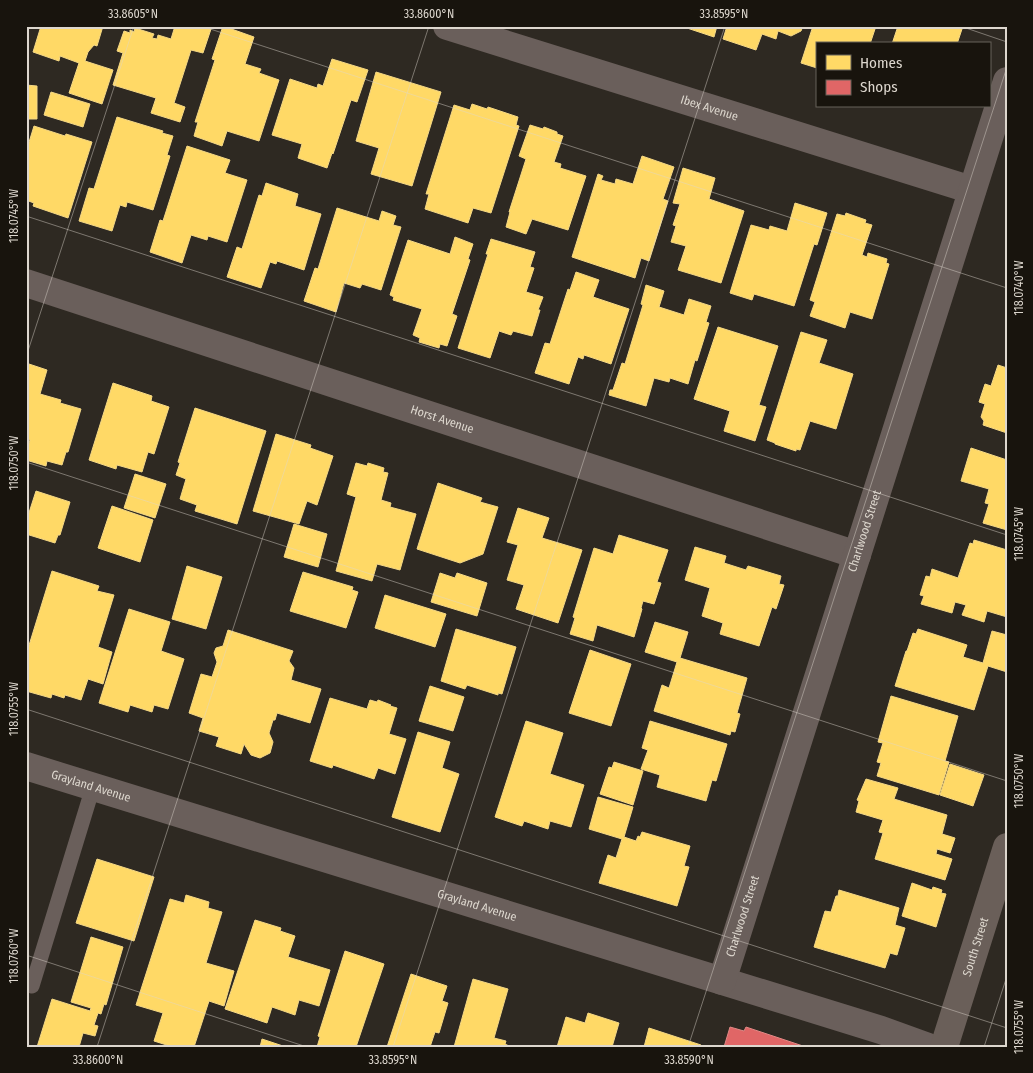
<svg xmlns="http://www.w3.org/2000/svg" width="1033" height="1073" viewBox="0 0 1033 1073" font-family="'Fira Sans Condensed',sans-serif">
	<style>
		.homes { fill: #ffd966; stroke: #f5d885 }
		.shops { fill: #e06666; stroke: #df8885 }
		.lines { fill: none; stroke-linecap: round; stroke-linejoin: round }
		.lane { stroke: #6a5f5b; stroke-width: 15 }
		.street { stroke: #6a5f5b; stroke-width: 28 }
		.primary { stroke: #6a5f59; stroke-width: 28 }
		.ticks { fill: none; stroke: #ddd7ce; stroke-width: 1; stroke-opacity: 0.45 }
		.labels { text-anchor: middle; stroke-width: 5; stroke-linejoin: round; paint-order: stroke }
		.street-label { font-size: 12px; fill: #ddd7ce; stroke: #18140d }
		.neatline { fill: none; stroke: #ddd7ce; stroke-width: 2 }
		.ticks-label { font-size: 12px; text-anchor: middle; fill: #ddd7ce }
	</style>
	<rect width="100%" height="100%" fill="#2e2922"/>
	<g class="homes">
		<polygon points="41,26 103,26 97,46 94,45 88,52 85,61 113,70 102,104 69,93 79,63 60,56 59,61 33,52"/>
		<polygon points="175,26 212,26 203,53 191,50 174,103 185,107 180,122 151,113 156,98 113,85 123,53 117,51 124,31 130,33 130,30 134,32 135,28 154,34 152,38 157,39 158,35 171,39"/>
		<polygon points="223,26 254,37 245,64 261,69 259,73 279,80 259,141 227,131 222,146 194,136 198,122 195,122 215,60 212,59"/>
		<polygon points="681,26 717,26 714,37"/>
		<polygon points="727,26 803,26 801,31 791,36 778,31 776,39 762,34 756,50 723,39"/>
		<polygon points="813,26 865,26 875,29 870,44 817,44 817,68 801,63"/>
		<polygon points="898,26 963,26 957,44 892,44"/>
		<polygon points="332,59 368,70 357,102 351,100 333,154 332,153 327,168 298,158 302,144 272,135 290,79 317,88 318,84 323,86"/>
		<polygon points="376,72 441,92 412,186 371,174 379,148 356,141"/>
		<polygon points="26,85 37,86 37,119 26,119"/>
		<polygon points="51,92 90,104 83,127 44,115"/>
		<polygon points="472,104 487,109 488,107 518,117 516,125 519,126 491,213 473,208 468,223 425,209 429,194 426,194 454,105 470,110"/>
		<polygon points="117,117 163,131 162,133 173,136 167,155 170,156 153,210 127,202 126,207 120,205 112,231 79,221 89,188 94,189"/>
		<polygon points="530,125 543,129 544,127 557,132 557,134 563,136 554,162 561,164 560,168 586,176 568,230 532,219 526,234 506,227 510,212 509,212 526,159 519,156"/>
		<polygon points="34,126 65,136 66,134 92,142 68,218 33,206 34,203 26,200 26,152"/>
		<polygon points="187,146 230,160 225,173 247,180 227,242 208,236 207,240 191,235 182,263 150,252 160,220 163,221"/>
		<polygon points="642,156 674,167 663,199 668,201 649,261 641,258 635,278 572,257 598,174 603,176 601,180 615,184 616,179 633,184"/>
		<polygon points="683,168 715,178 709,199 744,211 721,283 678,270 686,246 671,242 676,226 673,225 680,204 673,203"/>
		<polygon points="266,183 298,194 295,206 321,214 304,270 277,261 276,264 270,262 261,288 227,277 237,247 242,249 259,195 262,196"/>
		<polygon points="795,203 827,213 817,245 814,244 794,306 754,294 752,300 730,293 751,225 769,230 770,226 787,231"/>
		<polygon points="337,208 379,221 382,211 396,216 393,225 401,227 381,290 362,284 360,288 344,283 336,312 304,301 315,268 318,269"/>
		<polygon points="846,213 866,220 865,223 872,225 862,255 867,257 868,253 887,259 886,263 889,264 872,319 850,312 845,328 810,316 815,302 810,300 837,214 845,216"/>
		<polygon points="455,237 473,244 468,259 470,260 452,314 457,316 447,346 440,344 439,348 419,342 420,338 413,335 422,309 393,300 394,297 390,295 408,240 450,254"/>
		<polygon points="491,239 535,252 530,267 534,268 526,292 543,297 538,310 540,310 532,336 513,331 511,335 499,331 490,358 458,348 488,254 486,254"/>
		<polygon points="576,272 599,280 593,297 629,309 611,364 584,355 583,359 578,357 569,384 535,373 545,343 550,344 568,289 570,290"/>
		<polygon points="646,285 664,291 659,307 684,315 689,299 711,306 706,322 709,323 697,361 695,360 688,384 670,378 669,382 654,378 646,406 609,395 610,390 613,390 622,363 625,364 643,305 641,304"/>
		<polygon points="718,327 778,346 759,405 766,407 755,441 724,431 730,411 694,399"/>
		<polygon points="801,332 827,340 819,363 853,374 836,429 810,421 800,450 796,449 796,451 775,444 775,443 767,440"/>
		<polygon points="26,363 47,370 40,394 61,400 60,403 81,409 68,452 66,452 62,465 47,461 46,466 26,460 26,454 30,440 26,439"/>
		<polygon points="998,365 1007,368 1007,433 983,425 984,421 981,417 985,404 979,402 985,384 991,386"/>
		<polygon points="113,383 152,396 151,401 169,407 154,454 148,452 142,472 117,465 116,469 89,460"/>
		<polygon points="195,408 266,431 237,524 195,511 197,505 180,499 186,479 176,475 180,463 178,462"/>
		<polygon points="276,434 311,445 310,448 333,456 317,505 307,501 299,524 253,511"/>
		<polygon points="971,448 1007,460 1007,530 983,523 989,504 985,503 989,489 961,481"/>
		<polygon points="356,463 367,466 368,463 384,468 383,472 388,473 381,500 391,503 390,507 416,514 400,570 377,564 372,581 336,571 356,497 347,494"/>
		<polygon points="135,474 166,484 155,518 124,508"/>
		<polygon points="438,483 482,498 480,502 498,507 483,554 460,563 417,549"/>
		<polygon points="36,491 70,502 60,535 58,535 55,543 26,534 27,526 26,525 26,522"/>
		<polygon points="112,506 153,520 140,562 98,548"/>
		<polygon points="518,508 549,518 542,538 582,550 558,623 516,609 524,585 507,580 518,545 507,542"/>
		<polygon points="294,524 327,534 318,567 284,557"/>
		<polygon points="619,535 668,550 657,582 661,583 654,604 643,601 641,608 642,609 634,637 597,625 593,641 570,634 575,618 573,617 594,548 613,554"/>
		<polygon points="974,540 1007,550 1007,617 987,611 984,622 962,615 966,605 955,602 952,613 921,604 924,596 920,595 926,576 930,577 932,569 958,578 970,543 973,544"/>
		<polygon points="695,547 726,556 724,563 746,570 748,566 781,576 779,584 784,585 776,609 772,607 759,646 720,634 723,623 702,616 710,588 685,580"/>
		<polygon points="187,566 222,577 206,629 172,619"/>
		<polygon points="52,571 99,586 97,591 114,595 98,647 112,652 103,684 88,679 81,700 65,695 64,698 52,694 51,698 26,691 26,655"/>
		<polygon points="303,572 353,587 352,590 358,592 346,628 290,611"/>
		<polygon points="440,573 455,578 457,573 487,583 477,616 431,602"/>
		<polygon points="385,595 446,614 435,647 375,628"/>
		<polygon points="129,609 170,622 161,651 184,659 168,709 154,705 152,712 130,705 128,712 99,703"/>
		<polygon points="655,622 688,632 680,658 747,678 737,713 740,714 735,732 731,731 730,735 654,711 662,685 669,688 677,662 645,652"/>
		<polygon points="456,629 516,647 502,694 498,693 498,695 467,685 465,689 441,681"/>
		<polygon points="918,629 967,645 963,657 983,663 992,631 1007,635 1007,672 988,666 974,710 895,686 906,651 907,651 913,633 916,634"/>
		<polygon points="228,630 293,651 289,661 294,668 291,680 321,689 310,723 277,713 275,720 273,720 269,733 273,742 270,753 260,758 251,755 244,744 241,754 216,746 219,737 199,731 203,718 189,713 201,674 212,677 217,662 214,653 216,648 223,646"/>
		<polygon points="590,650 631,664 611,726 569,713"/>
		<polygon points="430,686 464,697 453,731 419,721"/>
		<polygon points="891,696 958,716 945,761 949,762 939,795 877,776 881,763 877,762 883,743 878,742"/>
		<polygon points="330,698 367,709 370,700 377,702 378,700 391,705 390,706 397,708 389,734 406,739 395,774 378,768 374,779 333,765 332,768 310,761"/>
		<polygon points="526,721 563,733 550,774 584,785 571,827 550,821 548,829 524,821 522,826 495,817"/>
		<polygon points="650,721 727,744 716,781 712,780 706,801 657,787 660,775 641,769 648,750 642,748"/>
		<polygon points="418,732 450,742 442,768 459,774 440,832 392,817"/>
		<polygon points="614,762 643,771 633,805 600,794 609,767 612,768"/>
		<polygon points="950,764 984,775 973,806 940,795"/>
		<polygon points="866,779 898,788 894,799 947,815 942,834 955,838 950,853 937,849 936,854 952,859 945,880 875,859 883,833 879,832 883,820 856,812 859,801 857,800"/>
		<polygon points="598,797 633,807 624,837 636,841 638,836 640,837 642,832 690,846 684,866 689,867 677,906 599,883 608,855 616,858 622,839 589,829"/>
		<polygon points="97,859 154,877 134,941 76,923"/>
		<polygon points="912,883 932,890 933,887 942,890 941,893 946,894 936,927 902,916"/>
		<polygon points="839,890 899,908 895,925 905,928 897,955 890,953 885,968 814,947 825,911 831,912 836,896 838,896"/>
		<polygon points="186,895 209,902 208,908 222,912 206,963 234,971 224,1006 209,1001 194,1047 173,1047 154,1041 163,1013 136,1005 170,899 184,903"/>
		<polygon points="255,920 281,928 280,931 295,936 288,957 330,970 319,1006 299,1000 295,1015 272,1007 267,1023 225,1009"/>
		<polygon points="91,937 123,947 106,1005 104,1004 101,1014 98,1013 94,1025 98,1026 95,1036 83,1033 79,1047 37,1047 52,999 90,1011 91,1008 71,1002"/>
		<polygon points="345,951 384,964 356,1047 317,1047 320,1037 318,1036"/>
		<polygon points="411,974 447,986 442,1001 448,1003 439,1033 435,1032 430,1047 387,1047"/>
		<polygon points="473,979 508,989 494,1038 506,1041 505,1044 511,1047 454,1047"/>
		<polygon points="588,1013 619,1023 612,1047 557,1047 566,1017 585,1023"/>
		<polygon points="649,1028 701,1045 701,1047 644,1047"/>
		<polygon points="262,1039 286,1047 260,1047"/>
	</g>
	<polygon class="shops" points="730,1027 744,1031 746,1027 806,1047 724,1047"/>
	<g class="lines">
		<polyline class="lane" points="32,986 93,787"/>
		<g class="street">
			<path id="s1" d="M447,26L972,190"/>
			<path id="s2" d="M26,283L857,555"/>
			<path id="s3" d="M26,766L881,1030L928,1047"/>
			<path id="s4" d="M722,981L1007,81"/>
		</g>
		<path class="primary" id="s5" d="M944,1047L1007,847"/>
	</g>
	<path class="ticks" d="M201,26L1007,288M960,26L1007,42M26,216L1007,535M26,357L134,26M26,462L1007,781M26,709L1007,1028M26,955L307,1047M97,1047L429,26M393,1047L725,26M688,1047L1007,67M984,1047L1007,976"/>
	<g class="labels">
		<g class="street-label">
			<text dy="4" stroke="none"><textPath href="#s1" startOffset="275">Ibex Avenue</textPath></text>
			<text dy="4" stroke="none"><textPath href="#s2" startOffset="438">Horst Avenue</textPath></text>
			<text dy="4" stroke="none"><textPath href="#s4" startOffset="472">Charlwood Street</textPath></text>
			<text dy="4" stroke="none"><textPath href="#s3" startOffset="68">Grayland Avenue</textPath></text>
			<text dy="4" stroke="none"><textPath href="#s3" startOffset="472">Grayland Avenue</textPath></text>
			<text dy="4" stroke="none"><textPath href="#s4" startOffset="68">Charlwood Street</textPath></text>
			<text dy="4" stroke="none"><textPath href="#s5" startOffset="105">South Street</textPath></text>
		</g>
	</g>
	<rect width="1033" height="1073" fill="none" stroke="#18140d" stroke-width="55"/>
	<rect x="816" y="42" width="175" height="65" fill="#18140d" stroke="#67625a"/>
	<rect x="826" y="55" width="25" height="15" fill="#ffd966" stroke="#67625a"/>
	<text x="860" y="68" font-size="15" fill="#ddd7ce">Homes</text>
	<rect x="826" y="80" width="25" height="15" fill="#e06666" stroke="#67625a"/>
	<text x="860" y="92" font-size="15" fill="#ddd7ce">Shops</text>
	<rect x="28" y="28" width="978" height="1018" class="neatline"/>
	<g class="ticks-label">
		<text x="133" y="18">33.8605°N</text>
		<text x="429" y="18">33.8600°N</text>
		<text x="724" y="18">33.8595°N</text>
		<text transform="translate(14 216) rotate(-90)" y="4">118.0745°W</text>
		<text transform="translate(1019 288) rotate(-90)" y="4">118.0740°W</text>
		<text transform="translate(14 463) rotate(-90)" y="4">118.0750°W</text>
		<text transform="translate(1019 534) rotate(-90)" y="4">118.0745°W</text>
		<text transform="translate(14 709) rotate(-90)" y="4">118.0755°W</text>
		<text transform="translate(1019 781) rotate(-90)" y="4">118.0750°W</text>
		<text transform="translate(14 956) rotate(-90)" y="4">118.0760°W</text>
		<text transform="translate(1019 1027) rotate(-90)" y="4">118.0755°W</text>
		<text x="98" y="1064">33.8600°N</text>
		<text x="393" y="1064">33.8595°N</text>
		<text x="689" y="1064">33.8590°N</text>
	</g>
</svg>
